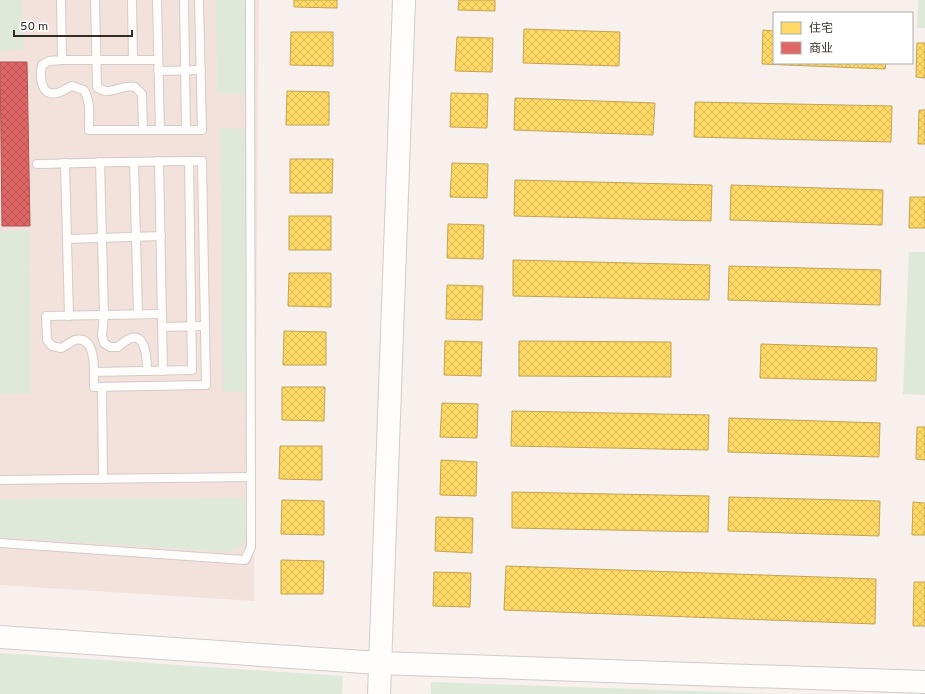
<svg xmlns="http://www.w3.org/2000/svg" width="925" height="694" viewBox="0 0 925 694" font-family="Overpass,'Noto Sans SC',sans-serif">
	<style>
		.built { fill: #f3e2db }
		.green { fill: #dfe9d9 }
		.homes { fill: url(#homes-cross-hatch); stroke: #c2a553 }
		.shops { fill: url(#shops-cross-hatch); stroke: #ac5553 }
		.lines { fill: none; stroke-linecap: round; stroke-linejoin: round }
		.lane-casing { stroke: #d3cbc7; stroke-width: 10 }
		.secondary-casing { stroke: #d3cbc7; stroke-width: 24 }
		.lane { stroke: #fefdfc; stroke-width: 8 }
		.secondary { stroke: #fefdfc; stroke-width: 22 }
	</style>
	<defs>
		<pattern id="homes-cross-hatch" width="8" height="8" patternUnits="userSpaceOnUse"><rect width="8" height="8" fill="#ffd966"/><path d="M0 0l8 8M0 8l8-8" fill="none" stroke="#dbba58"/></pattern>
		<pattern id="shops-cross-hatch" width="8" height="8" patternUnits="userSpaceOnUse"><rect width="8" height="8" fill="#e06666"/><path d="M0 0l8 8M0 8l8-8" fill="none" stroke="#b65454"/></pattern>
	</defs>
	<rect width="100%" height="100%" fill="#f8f0ed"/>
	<polygon class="built" points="0,0 259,0 254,601 0,585"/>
	<g class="green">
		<polygon points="0,0 22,0 24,50 0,51"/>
		<polygon points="216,0 245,0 245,94 217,93"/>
		<polygon points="918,0 925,0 925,28 917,28"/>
		<polygon points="220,128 246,129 245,392 223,392"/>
		<polygon points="0,204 1,231 30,230 31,394 0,394"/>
		<polygon points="909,252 925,252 925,395 903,394"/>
		<polygon points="245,498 246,539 241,547 231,552 0,537 0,499"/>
		<polygon points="0,653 343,676 342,694 0,694"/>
		<polygon points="431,682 778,694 431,694"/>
	</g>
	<g class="homes">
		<polygon points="294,0 337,0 337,8 294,7"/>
		<polygon points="459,0 495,0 495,11 458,10"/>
		<polygon points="524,29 620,32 619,66 523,63"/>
		<polygon points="763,30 774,31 774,63 886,63 885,69 762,64"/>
		<polygon points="291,32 333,32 333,66 290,65"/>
		<polygon points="457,37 493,38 492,72 455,71"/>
		<polygon points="917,43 925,43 925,78 916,77"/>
		<polygon points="287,91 329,92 329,125 286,125"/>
		<polygon points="451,93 488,94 487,128 450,127"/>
		<polygon points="515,98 655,103 653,135 514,130"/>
		<polygon points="695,102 892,106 891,142 694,137"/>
		<polygon points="919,110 925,110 925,144 918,144"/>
		<polygon points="290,159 333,159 332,193 290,193"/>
		<polygon points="452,163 488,164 487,198 450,197"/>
		<polygon points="515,180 712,185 711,221 514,216"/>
		<polygon points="731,185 883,190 882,225 730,220"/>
		<polygon points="910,197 925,197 925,228 909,228"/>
		<rect x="289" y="216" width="42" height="34"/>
		<polygon points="448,224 484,225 483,259 447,258"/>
		<polygon points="513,260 710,265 709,300 513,296"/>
		<polygon points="729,266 881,270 880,305 728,300"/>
		<polygon points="289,273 331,273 331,307 288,306"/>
		<polygon points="447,285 483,286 482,320 446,319"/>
		<polygon points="284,331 326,332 326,365 283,365"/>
		<polygon points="445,341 482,342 481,376 444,375"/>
		<polygon points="519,341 671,342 671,377 519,376"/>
		<polygon points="761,344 877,348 876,381 760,378"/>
		<polygon points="282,387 325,387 324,421 282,420"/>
		<polygon points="442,403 478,404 477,438 440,437"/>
		<polygon points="512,411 709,415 708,450 511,446"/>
		<polygon points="729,418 880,423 879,457 728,452"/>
		<polygon points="917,427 925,427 925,460 916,459"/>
		<polygon points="280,446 322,446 322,480 279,479"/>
		<polygon points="441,460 477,462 476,496 440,495"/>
		<polygon points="512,492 709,496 708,532 512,528"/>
		<polygon points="729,497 880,501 879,536 728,531"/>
		<polygon points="282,500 324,501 324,535 281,534"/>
		<polygon points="913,502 925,503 925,535 912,535"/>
		<polygon points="436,517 473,518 472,553 435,551"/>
		<polygon points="281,560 324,561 323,594 281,594"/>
		<polygon points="506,566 876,579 875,624 504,610"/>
		<polygon points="434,572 471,573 470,607 433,606"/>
		<polygon points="914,582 925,582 925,626 913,626"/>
	</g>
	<polygon class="shops" points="0,62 27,62 30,226 2,226"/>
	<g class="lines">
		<g class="lane-casing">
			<g id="lane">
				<polyline points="61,0 62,60 158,60"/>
				<path d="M95,0L97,87C111,98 120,83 135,87L142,94L143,130"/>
				<polyline points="132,0 133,60"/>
				<polyline points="157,0 160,130"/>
				<polyline points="184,0 186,130"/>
				<path d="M62,60L49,61L42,65C40,76 40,97 57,93C62,92 67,88 72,86L84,90C91,102 89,117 89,130H202L199,0"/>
				<polyline points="158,71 201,70"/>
				<polyline points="159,161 163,371"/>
				<path d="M100,162L104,315L102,335L104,343L110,347H118C143,323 147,350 147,371"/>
				<polyline points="134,162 138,314"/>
				<polyline points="65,163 69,316"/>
				<path d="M37,164C92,163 147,161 202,161L206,385L94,387V372L192,370L189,161"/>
				<polyline points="67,239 161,236"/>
				<polyline points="163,327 205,326"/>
				<path d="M94,372C94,360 93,336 75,340C70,342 66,346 61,348L52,346L47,340L46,316L162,314"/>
				<polyline points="102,387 103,479"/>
				<polyline points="0,480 250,477"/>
				<polyline points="0,543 245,560 251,547 250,0"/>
			</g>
		</g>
		<g class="secondary-casing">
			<g id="secondary">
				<polyline points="0,637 379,663 925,682"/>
				<polyline points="379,694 404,0"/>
			</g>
		</g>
		<use href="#lane" class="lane"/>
		<use href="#secondary" class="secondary"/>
	</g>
	<rect x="773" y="12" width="140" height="52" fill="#ffffff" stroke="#aeaba9"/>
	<rect x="781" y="22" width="20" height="12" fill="#ffd966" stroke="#aeaba9"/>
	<text x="809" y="32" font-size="12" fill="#342c27">住宅</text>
	<rect x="781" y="42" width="20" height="12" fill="#e06666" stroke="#aeaba9"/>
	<text x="809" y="52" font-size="12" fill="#342c27">商业</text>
	<path d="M14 30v6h118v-6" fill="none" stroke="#342c27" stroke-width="2"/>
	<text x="20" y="30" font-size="12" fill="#342c27" stroke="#ffffff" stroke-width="3" paint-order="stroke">50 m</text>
</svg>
